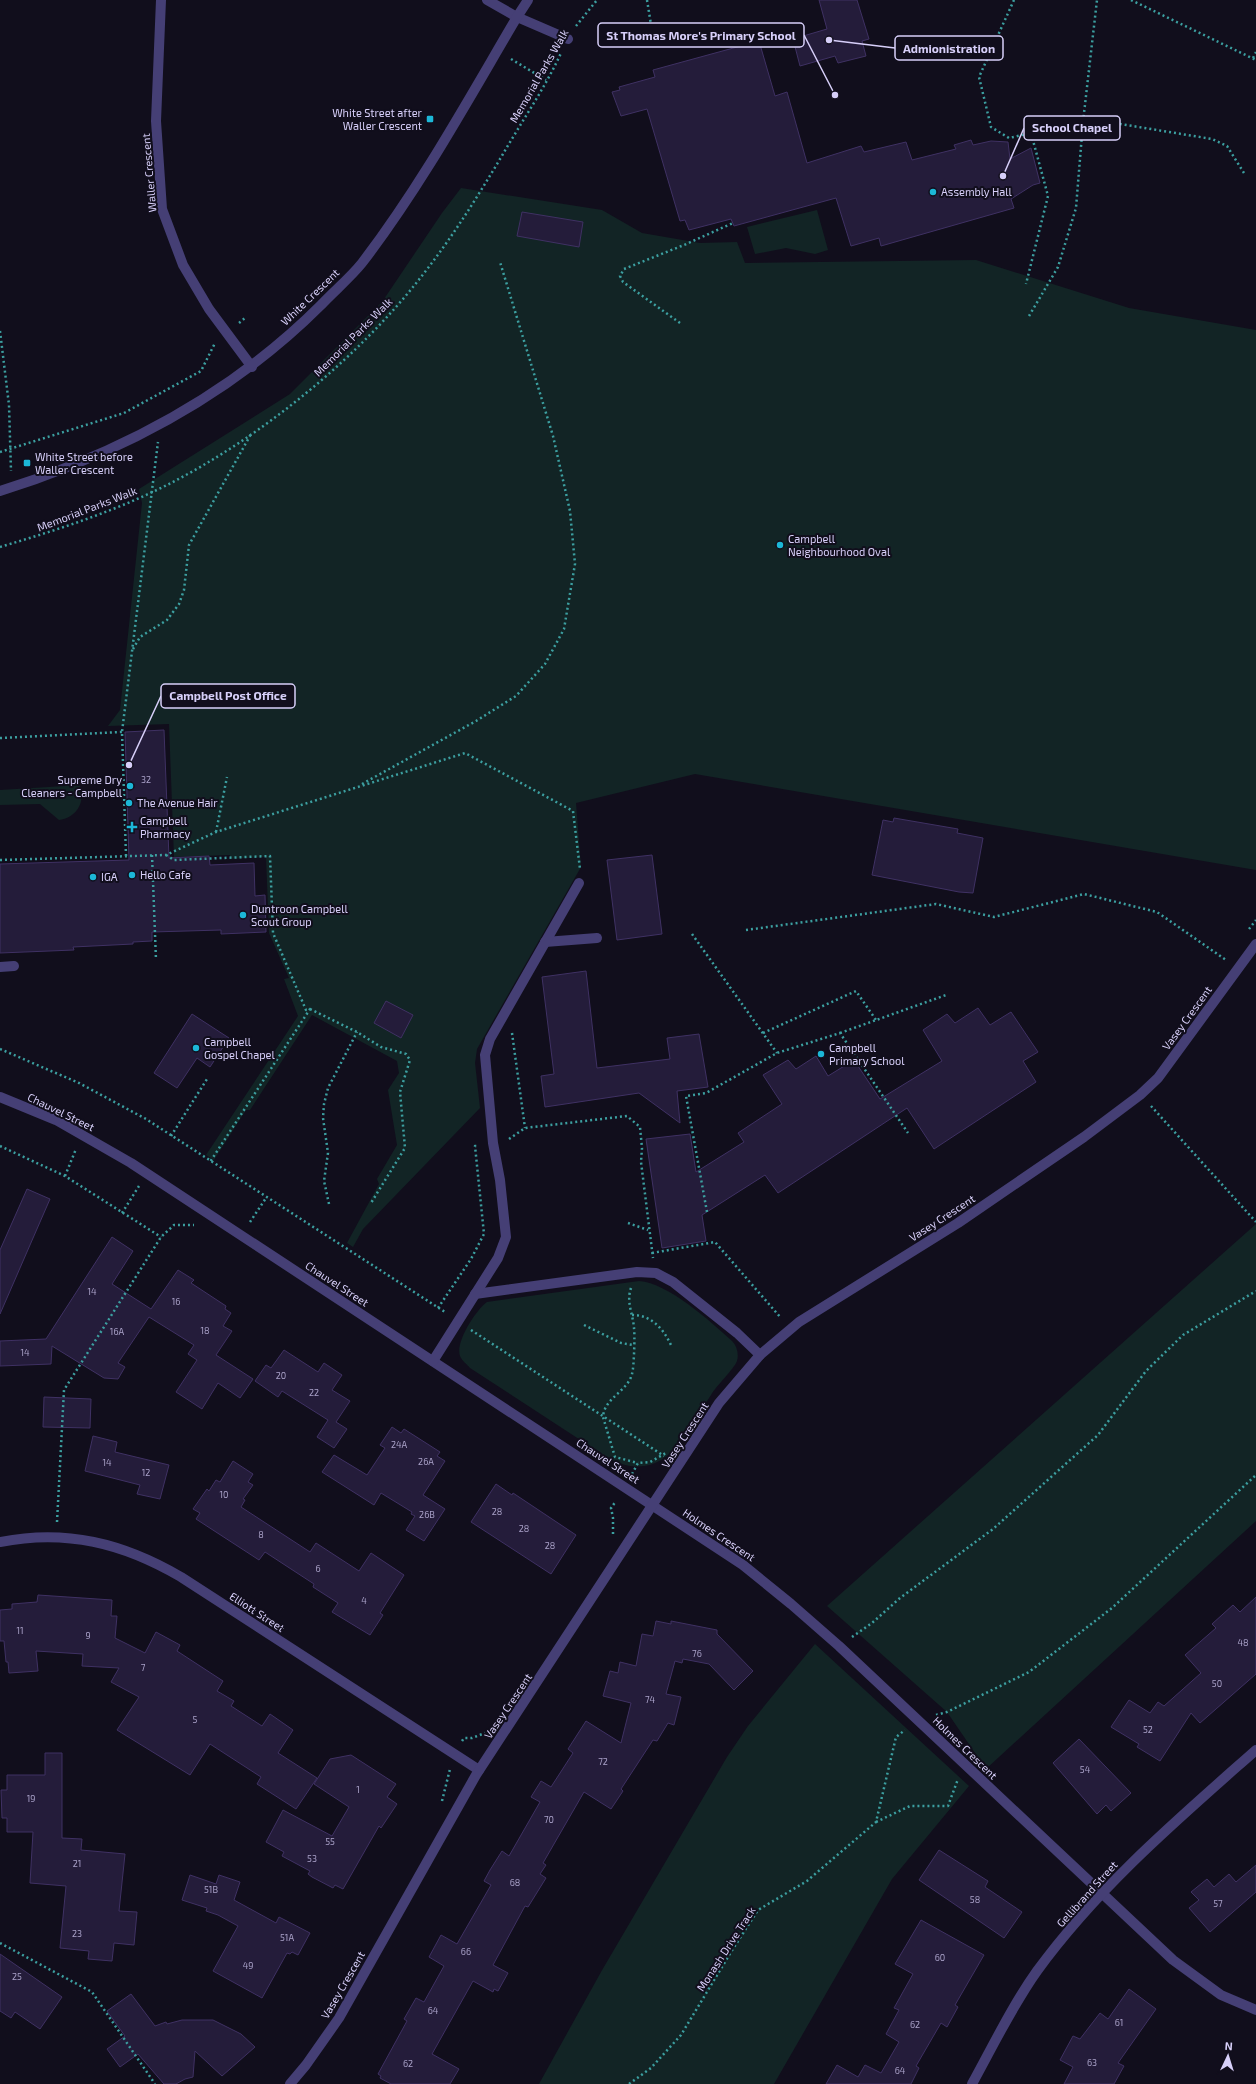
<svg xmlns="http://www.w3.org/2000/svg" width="1256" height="2084" viewBox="0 0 1256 2084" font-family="'Exo 2',sans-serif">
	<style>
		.green { fill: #122425 }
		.building { fill: #241c3a; stroke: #3f3163 }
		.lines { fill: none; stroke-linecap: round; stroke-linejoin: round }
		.path { stroke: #3c9fa0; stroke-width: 2.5; stroke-dasharray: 2 3; stroke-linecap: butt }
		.minor { stroke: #453f75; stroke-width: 10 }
		.poi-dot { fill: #1cb7d7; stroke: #110e1c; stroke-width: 1.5 }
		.labels { text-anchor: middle; stroke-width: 4; stroke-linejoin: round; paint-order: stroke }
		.number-label { font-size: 9px; fill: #aaa2c9 }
		.street-label { font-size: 11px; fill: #d7cff9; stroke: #110e1c }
		.poi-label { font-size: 11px; fill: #d7cff9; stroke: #110e1c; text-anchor: start }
		.leader { fill: none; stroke: #d7cff9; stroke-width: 1.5 }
		.callout-dot { fill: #d7cff9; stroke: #110e1c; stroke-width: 1.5 }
		.callout { fill: #110e1c; stroke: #d7cff9; stroke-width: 1.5 }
		.callout-label { font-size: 12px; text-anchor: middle; font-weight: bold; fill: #d7cff9 }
	</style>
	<rect width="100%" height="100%" fill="#110e1c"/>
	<g class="green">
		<polygon points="461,188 602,210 642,233 700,243 737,242 745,263 976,260 1129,308 1256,330 1256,870 695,774 576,803 581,867 477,1049 475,1063 480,1108 363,1229 353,1247 347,1243 379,1184 377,1179 397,1145 388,1090 399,1073 397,1061 312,1015 250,1110 246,1110 214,1160 206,1155 298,1016 284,979 289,978 269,933 266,857 230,859 230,855 174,857 169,724 108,726 120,710 142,503 139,489 290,394 382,302 442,213"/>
		<polygon points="817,210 828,250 815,254 786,248 755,254 747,227"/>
		<path d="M73,776C89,792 82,817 59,820L40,804L0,805V790L65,786Z"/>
		<polygon points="1256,1224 1256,1521 986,1769 947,1712 827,1606"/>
		<path d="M639,1281C668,1283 710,1321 732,1341C737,1346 739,1354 737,1361C734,1369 716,1386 711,1395C685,1433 667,1485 611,1460L470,1368C467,1364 462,1361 460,1356C455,1342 476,1310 487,1302Z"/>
		<polygon points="815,1644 969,1786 892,1879 774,2084 539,2084 601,1972 727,1757 748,1726"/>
	</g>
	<g class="building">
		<polygon points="819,0 857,0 869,39 862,41 866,56 838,63 835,56 800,66 793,39 827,29"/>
		<polygon points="759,41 775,96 787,92 807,163 861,146 864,152 906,142 912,160 956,149 954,145 971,140 973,145 991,141 1008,142 1010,159 1031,148 1040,183 1033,185 1011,199 1014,208 881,246 879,238 851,246 836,198 734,226 731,219 689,230 685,220 680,221 647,109 621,116 612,92 620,90 619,87 655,77 653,70"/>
		<polygon points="522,212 583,222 579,247 517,236"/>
		<polygon points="164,730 169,858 209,856 210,865 254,863 255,896 265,895 266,932 221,934 221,930 152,932 152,941 133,942 133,944 73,947 74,950 0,953 0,864 129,860 125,732"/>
		<polygon points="894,818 958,829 957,833 983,838 973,893 959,892 872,875 883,820 893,822"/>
		<polygon points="652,855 662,934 617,940 607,860"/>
		<polygon points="586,971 597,1068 670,1059 667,1038 699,1034 708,1087 677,1091 680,1123 639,1093 545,1107 541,1076 554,1074 542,977"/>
		<polygon points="386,1001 413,1015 401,1038 374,1023"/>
		<polygon points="978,1008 990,1025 1011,1012 1038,1052 1023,1061 1036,1082 934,1149 907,1108 778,1193 765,1175 702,1215 706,1241 662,1248 646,1139 690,1134 696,1172 744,1142 738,1133 782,1104 763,1075 788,1060 796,1069 816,1056 828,1076 854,1060 880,1099 942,1061 923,1030 947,1014 955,1023"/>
		<polygon points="192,1014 229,1038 210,1067 197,1058 177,1088 154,1073"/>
		<polygon points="27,1189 50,1199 0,1314 0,1250"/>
		<polygon points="112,1237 133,1251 112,1284 151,1309 178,1270 194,1280 191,1283 226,1306 225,1309 231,1313 223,1326 232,1331 216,1355 253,1379 240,1398 218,1383 202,1409 176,1392 197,1360 188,1354 194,1345 149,1317 118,1363 125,1367 118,1379 104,1378 52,1346 51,1364 0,1366 0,1341 46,1339"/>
		<polygon points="284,1350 318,1372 324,1363 342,1375 332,1390 350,1401 336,1422 347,1429 334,1448 317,1437 328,1420 282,1391 278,1397 255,1381 266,1365 271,1368"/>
		<polygon points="44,1397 91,1399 90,1428 43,1427"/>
		<polygon points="392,1427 401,1433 404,1429 440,1452 437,1456 445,1461 423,1495 445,1509 424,1541 406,1530 415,1516 411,1514 412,1512 381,1493 374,1505 322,1472 334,1455 367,1475 385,1448 380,1445"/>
		<polygon points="93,1436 117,1442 115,1452 169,1465 160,1499 137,1494 140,1485 85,1471"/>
		<polygon points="233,1461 253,1474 248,1482 253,1485 243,1499 245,1500 241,1507 310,1552 316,1543 359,1571 371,1553 404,1575 380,1613 383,1615 370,1635 332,1612 338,1603 313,1587 314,1584 265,1552 259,1560 196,1519 200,1513 193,1509 207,1489 209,1491 216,1480 220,1482"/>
		<polygon points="496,1484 512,1495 513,1493 576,1535 551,1574 471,1522"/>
		<polygon points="38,1595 112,1600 111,1616 117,1616 115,1638 145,1653 156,1632 180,1645 177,1651 223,1681 217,1691 234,1701 231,1706 262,1726 270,1714 293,1730 278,1753 317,1778 296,1809 257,1784 261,1777 210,1744 190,1775 117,1730 139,1697 111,1682 119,1668 82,1666 83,1654 36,1651 38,1671 9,1673 8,1662 6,1662 4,1641 0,1641 0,1610 12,1609 12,1604 37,1602"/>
		<polygon points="1256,1597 1256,1674 1200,1723 1191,1713 1160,1761 1137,1747 1139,1744 1111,1727 1129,1700 1150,1713 1158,1702 1164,1706 1201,1673 1185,1655 1216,1628 1212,1624 1233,1605 1240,1612"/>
		<polygon points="656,1621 671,1624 671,1621 717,1630 717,1634 753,1671 734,1690 709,1664 683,1659 682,1663 675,1661 666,1694 681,1697 674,1725 668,1723 657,1741 653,1740 621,1789 623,1791 611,1809 584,1792 543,1863 546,1865 540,1874 546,1878 528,1907 525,1906 493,1965 508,1973 498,1991 494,1989 493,1992 473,1981 432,2054 459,2069 450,2084 391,2084 380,2078 381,2076 378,2074 407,2021 404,2019 416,1998 424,2002 444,1966 429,1957 441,1935 457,1944 491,1885 484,1881 490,1870 502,1851 509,1856 540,1802 531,1797 541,1781 551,1787 573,1753 568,1749 586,1721 621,1743 631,1703 603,1696 610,1671 618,1673 620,1662 636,1666 642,1634 653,1636"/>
		<polygon points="1079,1739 1131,1793 1111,1811 1106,1805 1097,1814 1053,1763"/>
		<polygon points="45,1753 62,1753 62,1838 82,1839 81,1850 125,1854 119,1911 137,1912 134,1945 114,1943 112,1961 88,1959 89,1951 60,1948 66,1886 30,1883 33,1832 7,1832 7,1818 2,1818 1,1790 7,1790 7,1775 45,1775"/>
		<polygon points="351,1755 396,1784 387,1797 397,1804 381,1828 379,1826 343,1889 335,1885 333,1888 312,1877 308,1874 310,1871 282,1856 284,1852 266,1842 283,1810 332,1836 349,1807 314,1784 330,1759"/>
		<polygon points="939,1850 988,1881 985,1887 1022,1912 1004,1938 919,1880"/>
		<polygon points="1256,1865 1256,1892 1210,1932 1189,1908 1199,1900 1191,1892 1207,1879 1214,1887 1229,1874 1236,1882"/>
		<polygon points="190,1875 216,1884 219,1875 240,1882 234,1900 276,1923 279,1917 310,1933 298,1955 292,1952 290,1954 287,1953 262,1998 213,1971 238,1926 218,1915 206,1911 207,1908 182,1900"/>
		<polygon points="921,1920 984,1955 955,2005 958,2007 947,2027 941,2023 916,2066 919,2068 911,2084 826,2084 837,2065 858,2077 865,2065 881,2073 899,2042 886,2034 899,2010 894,2008 913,1974 895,1964"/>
		<polygon points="0,1954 62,1997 40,2029 15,2012 11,2018 0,2011"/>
		<polygon points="1129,1989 1156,2009 1118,2063 1124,2066 1114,2084 1064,2084 1073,2067 1060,2060 1073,2036 1080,2039 1100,2013 1108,2019"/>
		<polygon points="131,1994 155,2026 166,2022 167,2024 182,2020 213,2020 241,2034 255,2047 222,2076 195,2051 193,2077 185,2079 176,2084 164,2084 138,2054 120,2067 107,2049 125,2036 107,2011"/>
	</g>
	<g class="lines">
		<g class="path">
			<polyline points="647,0 655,49"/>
			<polyline points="1014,0 979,77 991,127 1009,138 1031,133 1048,196 1026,284"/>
			<polyline points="1131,0 1256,60"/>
			<polyline points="576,26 597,0"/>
			<polyline points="1253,58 1256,52"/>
			<polyline points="511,59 546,80"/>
			<polyline points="1031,133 1083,122 1108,122 1212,139 1227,146 1244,173"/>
			<polyline points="1029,316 1058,267 1076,208 1083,122 1097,0"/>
			<polyline points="239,323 245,318"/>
			<polyline points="680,323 623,282 620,276 624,269 684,245 733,223"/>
			<polyline points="0,331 9,405 11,471"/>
			<polyline points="0,452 124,413 201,371 215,343"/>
			<path d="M0,547C57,530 113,512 167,485C260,438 357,359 421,277C452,238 478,196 503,154C522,121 545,88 561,53"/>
			<polyline points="133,649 140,637 167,620 179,604 184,590 189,545 251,434"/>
			<polyline points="0,738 122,732"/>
			<polyline points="362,784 476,721 516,696 545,664 564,629 575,564 570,511 553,436 500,262"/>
			<polyline points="216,832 227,777"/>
			<polyline points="152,855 156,960"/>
			<polyline points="166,855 174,860 270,856 273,933 306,1010 310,1009 210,1162"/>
			<polyline points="126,856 122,732 158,442"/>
			<polyline points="0,860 166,855 216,832 465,753 573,811 580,869"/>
			<polyline points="1249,929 1256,920"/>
			<polyline points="746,930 936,904 994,917 1084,894 1157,912 1226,960"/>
			<polyline points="692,934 777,1053"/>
			<polyline points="310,1009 357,1032 381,1047 406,1054 410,1060 400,1092 405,1148 371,1203"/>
			<polyline points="512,1033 525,1128"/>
			<polyline points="763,1033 856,991 876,1020"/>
			<polyline points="840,1033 946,995"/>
			<polyline points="0,1049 79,1083 146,1119 445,1312"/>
			<polyline points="1151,1106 1256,1222"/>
			<polyline points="171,1136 207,1079"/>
			<polyline points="509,1139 525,1128 627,1116 640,1127 642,1148 641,1162 653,1258"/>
			<polyline points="0,1146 65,1176 161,1237"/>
			<polyline points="65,1176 76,1149"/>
			<polyline points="329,1204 324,1181 328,1153 323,1118 324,1104 328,1088 357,1032"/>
			<polyline points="707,1212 686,1096 706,1093 777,1053 840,1033 908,1133"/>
			<polyline points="122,1213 139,1186"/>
			<polyline points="250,1222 266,1198"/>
			<polyline points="628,1223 648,1230"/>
			<polyline points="652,1253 715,1242 781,1318"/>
			<path d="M631,1288C626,1302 633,1314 634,1328C635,1335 634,1368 632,1374C628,1391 604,1398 603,1417L615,1457L638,1463"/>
			<polyline points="438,1308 471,1259 484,1234 475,1146 477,1146"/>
			<path d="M632,1315C651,1315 663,1328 671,1345"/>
			<polyline points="584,1325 621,1343 633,1345"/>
			<polyline points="471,1330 664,1456"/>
			<polyline points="632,1474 638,1463 650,1462 666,1453"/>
			<polyline points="57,1522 64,1390 161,1237 174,1225 194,1225"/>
			<polyline points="613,1534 613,1518 611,1508 616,1501"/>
			<polyline points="852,1637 872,1623 900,1598 993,1529 1098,1435 1146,1371 1183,1335 1256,1291"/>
			<polyline points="936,1715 947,1712 1029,1672 1112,1608 1256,1475"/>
			<polyline points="462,1741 464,1738 472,1738 485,1733"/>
			<polyline points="442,1801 450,1769"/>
			<polyline points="876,1822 910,1806 948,1806 958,1779"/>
			<polyline points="0,1943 92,1992 155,2084"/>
			<polyline points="629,2084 651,2068 681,2035 731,1952 758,1910 807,1881 876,1822 896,1737 905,1730"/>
		</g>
		<g class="minor">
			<polyline points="161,0 156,121 162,209 183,265 209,309 252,367"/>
			<polyline points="487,0 517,17 568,39"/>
			<path d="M0,491C121,453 231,395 321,305C334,291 350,278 362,263C421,186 468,100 517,17L528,0"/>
			<polyline points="545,942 597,938"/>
			<polyline points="0,967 14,966"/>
			<polyline points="0,1097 56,1120 131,1163 743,1565 791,1604 839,1646 1173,1960 1221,1995 1256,2010"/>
			<polyline points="475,1294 637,1272 656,1273 673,1282 737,1333 760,1355"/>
			<polyline points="433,1361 498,1258 506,1237 500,1180 493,1143 485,1055 490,1039 579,883"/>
			<path d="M0,1542C66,1529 123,1543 181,1577L479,1770"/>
			<polyline points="290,2084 306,2065 339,2018 476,1775 719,1403 760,1355 799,1322 958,1223 1084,1137 1140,1095 1158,1078 1256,944"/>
			<path d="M972,2084C993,2046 1012,2006 1037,1971C1099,1886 1178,1819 1256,1750"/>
		</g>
	</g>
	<g class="poi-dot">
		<rect x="426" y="115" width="8" height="8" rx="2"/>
		<circle cx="933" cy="192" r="4"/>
		<rect x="23" y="459" width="8" height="8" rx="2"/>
		<circle cx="780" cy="545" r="4"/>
		<circle cx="130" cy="786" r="4"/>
		<circle cx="129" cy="803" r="4"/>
		<path d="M130 821h4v4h4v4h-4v4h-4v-4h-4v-4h4z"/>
		<circle cx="132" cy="875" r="4"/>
		<circle cx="93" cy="877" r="4"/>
		<circle cx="243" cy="915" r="4"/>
		<circle cx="196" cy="1048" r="4"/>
		<circle cx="821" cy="1054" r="4"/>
	</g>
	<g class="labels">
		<g class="number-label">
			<text x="146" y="783">32</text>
			<text x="92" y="1295">14</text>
			<text x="176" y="1305">16</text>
			<text x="205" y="1334">18</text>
			<text x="117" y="1335">16A</text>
			<text x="25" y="1356">14</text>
			<text x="281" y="1379">20</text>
			<text x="314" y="1396">22</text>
			<text x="399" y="1448">24A</text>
			<text x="426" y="1465">26A</text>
			<text x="107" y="1466">14</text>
			<text x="146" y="1476">12</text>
			<text x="224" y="1498">10</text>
			<text x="497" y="1515">28</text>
			<text x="427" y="1518">26B</text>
			<text x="524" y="1532">28</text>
			<text x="261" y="1538">8</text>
			<text x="550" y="1549">28</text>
			<text x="318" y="1572">6</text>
			<text x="364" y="1604">4</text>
			<text x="20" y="1634">11</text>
			<text x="88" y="1639">9</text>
			<text x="1243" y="1646">48</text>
			<text x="697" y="1657">76</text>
			<text x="143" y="1671">7</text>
			<text x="1217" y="1687">50</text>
			<text x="650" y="1703">74</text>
			<text x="195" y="1723">5</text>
			<text x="1148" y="1733">52</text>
			<text x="603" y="1765">72</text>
			<text x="1085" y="1773">54</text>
			<text x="358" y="1793">1</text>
			<text x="31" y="1802">19</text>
			<text x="549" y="1823">70</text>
			<text x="330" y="1845">55</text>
			<text x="312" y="1862">53</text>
			<text x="77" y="1867">21</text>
			<text x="515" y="1886">68</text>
			<text x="211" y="1893">51B</text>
			<text x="975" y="1903">58</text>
			<text x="1218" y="1907">57</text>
			<text x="77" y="1937">23</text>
			<text x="287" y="1941">51A</text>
			<text x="466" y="1955">66</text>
			<text x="940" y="1961">60</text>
			<text x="248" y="1969">49</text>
			<text x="17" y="1980">25</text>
			<text x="433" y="2014">64</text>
			<text x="1119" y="2026">61</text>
			<text x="915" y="2028">62</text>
			<text x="1092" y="2066">63</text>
			<text x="408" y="2067">62</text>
			<text x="900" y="2074">64</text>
		</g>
		<g class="street-label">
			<text transform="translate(539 76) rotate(-60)" y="4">Memorial Parks Walk</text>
			<text transform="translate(149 173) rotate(-95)" y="4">Waller Crescent</text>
			<text transform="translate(310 297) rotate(-44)" y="4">White Crescent</text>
			<text transform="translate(353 337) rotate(-45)" y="4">Memorial Parks Walk</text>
			<text transform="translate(87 509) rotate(-21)" y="4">Memorial Parks Walk</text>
			<text transform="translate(1187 1018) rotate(-54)" y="4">Vasey Crescent</text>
			<text transform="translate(61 1112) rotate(26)" y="4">Chauvel Street</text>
			<text transform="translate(942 1218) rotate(-33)" y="4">Vasey Crescent</text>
			<text transform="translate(337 1284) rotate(33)" y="4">Chauvel Street</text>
			<text transform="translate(685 1435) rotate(-57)" y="4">Vasey Crescent</text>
			<text transform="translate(608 1461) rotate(33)" y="4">Chauvel Street</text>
			<text transform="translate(719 1535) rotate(34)" y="4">Holmes Crescent</text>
			<text transform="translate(257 1612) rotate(33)" y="4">Elliott Street</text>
			<text transform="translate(508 1706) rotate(-56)" y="4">Vasey Crescent</text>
			<text transform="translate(965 1748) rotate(44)" y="4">Holmes Crescent</text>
			<text transform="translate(1087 1894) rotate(-48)" y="4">Gellibrand Street</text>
			<text transform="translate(726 1949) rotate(-57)" y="4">Monash Drive Track</text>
			<text transform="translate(343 1985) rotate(-60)" y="4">Vasey Crescent</text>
		</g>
		<g class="poi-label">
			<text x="422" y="117" text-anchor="end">White Street after<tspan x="422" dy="13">Waller Crescent</tspan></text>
			<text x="941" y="196">Assembly Hall</text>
			<text x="35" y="461">White Street before<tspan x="35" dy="13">Waller Crescent</tspan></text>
			<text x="788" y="543">Campbell<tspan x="788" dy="13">Neighbourhood Oval</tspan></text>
			<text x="122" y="784" text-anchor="end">Supreme Dry<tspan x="122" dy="13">Cleaners - Campbell</tspan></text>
			<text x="137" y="807">The Avenue Hair</text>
			<text x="140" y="825">Campbell<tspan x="140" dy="13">Pharmacy</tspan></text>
			<text x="140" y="879">Hello Cafe</text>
			<text x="101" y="881">IGA</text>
			<text x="251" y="913">Duntroon Campbell<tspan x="251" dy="13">Scout Group</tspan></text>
			<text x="204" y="1046">Campbell<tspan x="204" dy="13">Gospel Chapel</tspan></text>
			<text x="829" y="1052">Campbell<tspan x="829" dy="13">Primary School</tspan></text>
		</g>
	</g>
	<path class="leader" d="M835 95L804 35M829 40L895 48M1003 176L1024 128M129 765L161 696"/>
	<g class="callout-dot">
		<circle cx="835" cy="95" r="4"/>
		<circle cx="829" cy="40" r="4"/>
		<circle cx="1003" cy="176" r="4"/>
		<circle cx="129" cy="765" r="4"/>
	</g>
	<g class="callout">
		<rect x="598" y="23" width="206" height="24" rx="4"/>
		<rect x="895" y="36" width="108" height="24" rx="4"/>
		<rect x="1024" y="116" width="96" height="24" rx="4"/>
		<rect x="161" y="684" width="134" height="24" rx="4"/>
	</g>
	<g class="callout-label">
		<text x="701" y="40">St Thomas More's Primary School</text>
		<text x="949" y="53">Admionistration</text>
		<text x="1072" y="132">School Chapel</text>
		<text x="228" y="700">Campbell Post Office</text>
	</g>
	<g transform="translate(1228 2056) rotate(4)" stroke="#110e1c" stroke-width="3" paint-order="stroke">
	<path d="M0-3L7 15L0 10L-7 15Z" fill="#d7cff9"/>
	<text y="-6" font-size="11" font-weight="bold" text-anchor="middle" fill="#d7cff9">N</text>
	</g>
</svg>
